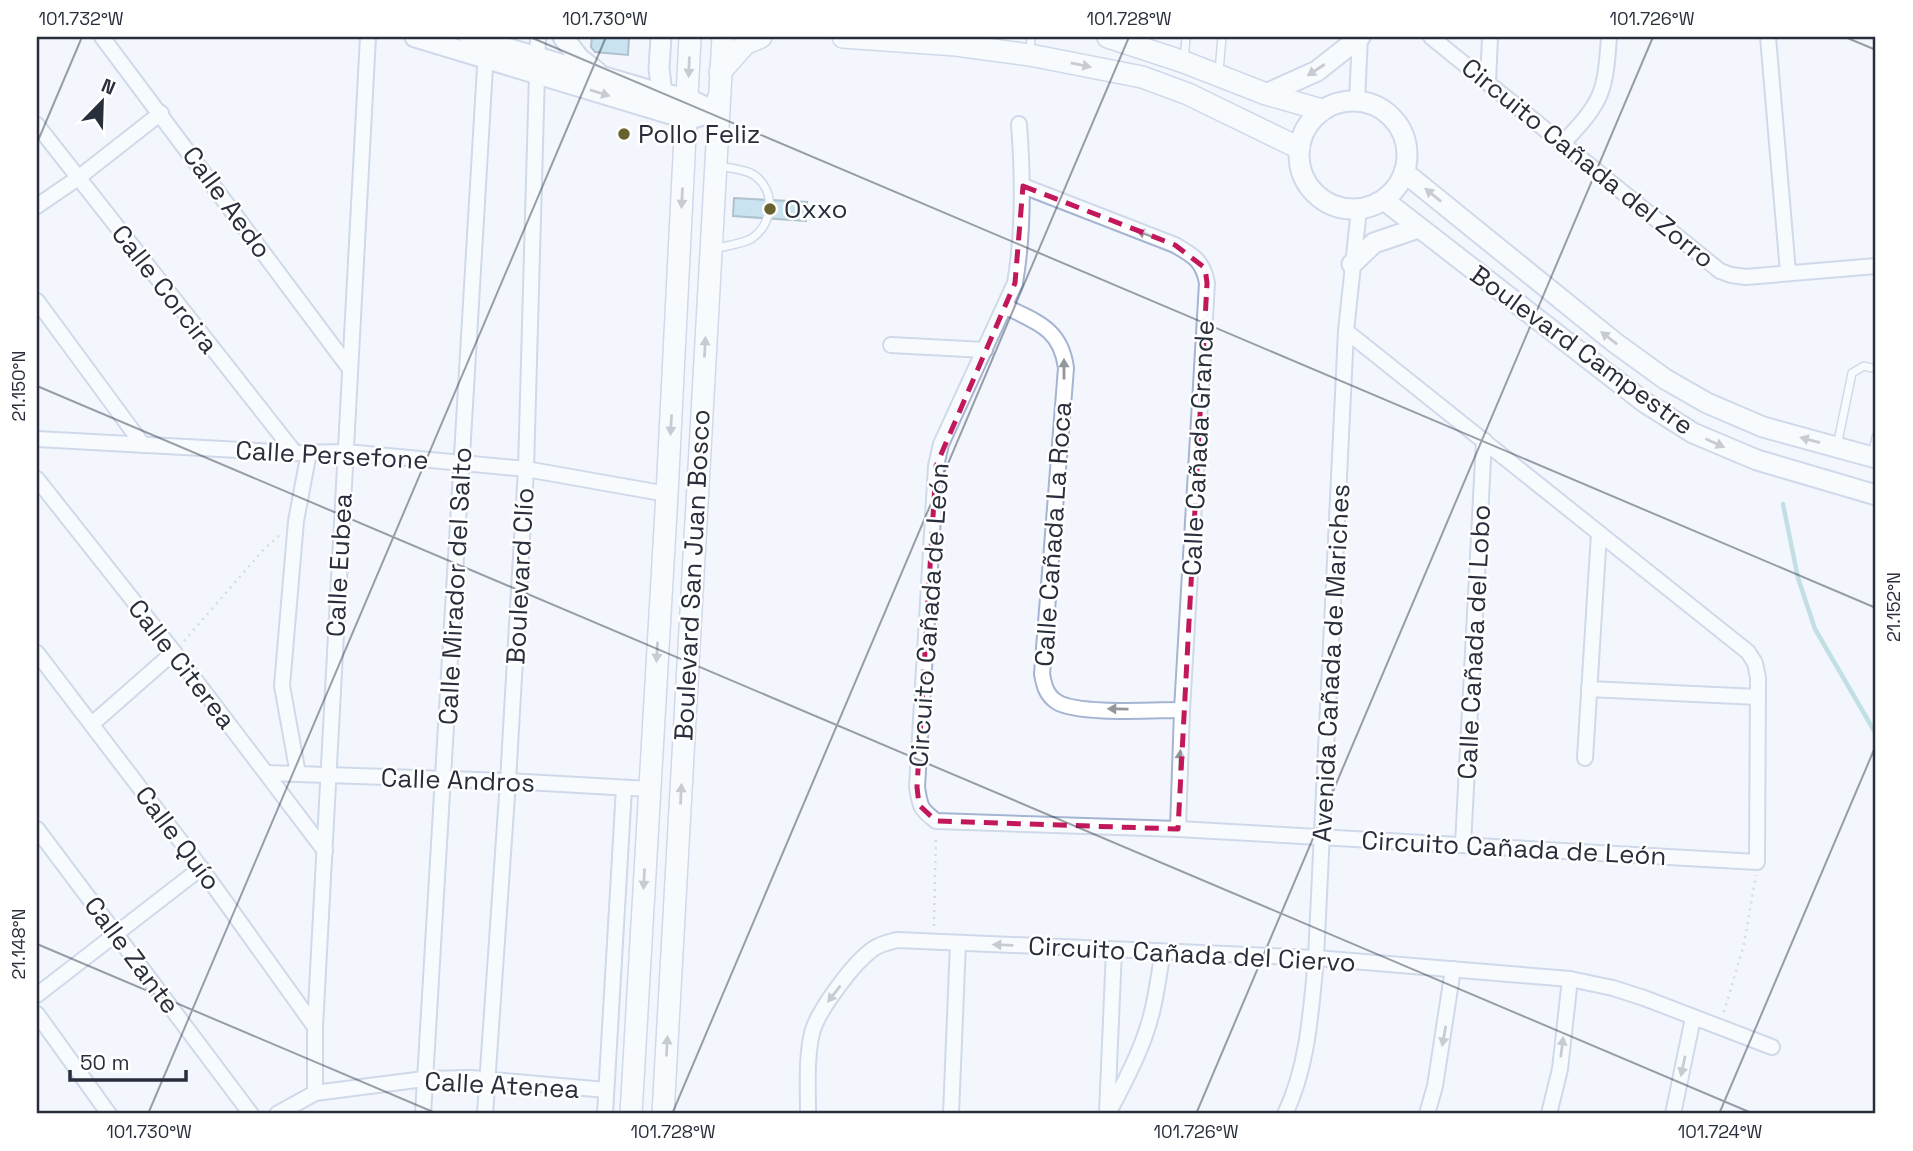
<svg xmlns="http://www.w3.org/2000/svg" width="1913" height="1151" viewBox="0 0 1913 1151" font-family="'Space Grotesk',sans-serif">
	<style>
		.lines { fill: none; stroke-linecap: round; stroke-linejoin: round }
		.stream { stroke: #87c3c6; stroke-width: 4.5 }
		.building { fill: #9ac9e3; stroke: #5d7f91; stroke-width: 2 }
		.lane-casing { stroke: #a4b4d2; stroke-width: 10 }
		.street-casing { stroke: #a4b4d2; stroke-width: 18 }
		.secondary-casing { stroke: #a4b4d2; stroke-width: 23 }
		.primary-casing { stroke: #a4b4d2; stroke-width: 24 }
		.path { stroke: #b3b8c0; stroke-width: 2.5; stroke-dasharray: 2 5; stroke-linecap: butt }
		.lane { stroke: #fff; stroke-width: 7 }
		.street { stroke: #fff; stroke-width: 14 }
		.secondary { stroke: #fff; stroke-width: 19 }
		.primary { stroke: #fff; stroke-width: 21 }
		.oneway { fill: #94969d }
		.marked { fill: none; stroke: #c2185b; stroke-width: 5; stroke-dasharray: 14 9; stroke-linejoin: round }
		.ticks { fill: none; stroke: #282e3b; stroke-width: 2; stroke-opacity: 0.45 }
		.poi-dot { fill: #67622f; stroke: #fff; stroke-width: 2.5 }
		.labels { text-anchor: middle; stroke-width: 5; stroke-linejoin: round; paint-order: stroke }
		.poi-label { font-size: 26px; fill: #282e3b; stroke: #fff; text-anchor: start }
		.street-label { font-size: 26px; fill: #282e3b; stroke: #fff }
		.neatline { fill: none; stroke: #282e3b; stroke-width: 2.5 }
		.ticks-label { font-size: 18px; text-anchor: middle; fill: #282e3b }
	</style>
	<rect width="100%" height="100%" fill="#f3f7fd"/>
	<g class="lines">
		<polyline class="stream" points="1783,504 1798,578 1815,629 1876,734"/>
	</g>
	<g class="building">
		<polygon points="592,37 629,37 628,55 595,52 591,47"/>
		<polygon points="734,198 807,202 806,221 733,216"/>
	</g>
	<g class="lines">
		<g class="lane-casing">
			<g id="lane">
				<polyline points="1030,54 1031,37"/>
				<polyline points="1184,61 1186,37"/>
				<polyline points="1219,71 1222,37"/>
				<path d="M714,249C725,246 741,244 751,239C774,224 776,190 754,175C745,169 728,168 717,166"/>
				<polyline points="1837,446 1852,373 1864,366 1876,369"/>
				<polyline points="1872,456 1876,437"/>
			</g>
		</g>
		<g class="street-casing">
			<g id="street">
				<polyline points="102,37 350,369"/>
				<polyline points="1431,37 1720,271 1731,275 1746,277 1876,266"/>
				<polyline points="1768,37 1788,272"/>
				<polyline points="1488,82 1490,37"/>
				<polyline points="1357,101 1360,37"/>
				<path d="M1019,124C1023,177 1024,230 1015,283L941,444L936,466L917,787C920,806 920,809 936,821L1178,829L1757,862L1758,678L1755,663L1748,652L1346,331"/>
				<polyline points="37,125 295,453"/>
				<path d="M1563,143C1603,101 1605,93 1609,37"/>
				<path d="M1023,186L1175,245C1194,256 1203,261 1207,283L1182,710L1178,829"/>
				<polyline points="37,206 78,178 161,113"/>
				<polyline points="37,301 143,445"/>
				<path d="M1006,307C1037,322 1061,329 1066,368L1042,674C1044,685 1046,695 1057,702C1078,715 1154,710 1182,710"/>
				<polyline points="891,345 985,350"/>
				<polyline points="37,439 295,453 346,452 526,469 667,494"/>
				<polyline points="37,479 174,652 325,851"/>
				<polyline points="37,653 201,868 315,1027"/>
				<polyline points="1589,689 1758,697"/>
				<polyline points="92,724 174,652"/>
				<polyline points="1585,758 1599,533"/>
				<polyline points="267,773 508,781 649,789"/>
				<polyline points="298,774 282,686 296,521 309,452"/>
				<polyline points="37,829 251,1114"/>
				<polyline points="1463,845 1484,440"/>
				<polyline points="37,995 201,868"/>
				<polyline points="37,1014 109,1114"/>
				<polyline points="315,1093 315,1027 368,37"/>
				<polyline points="1107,1113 1114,950"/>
				<polyline points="277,1114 315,1093 424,1079 471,1078 606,1090"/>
				<polyline points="423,1114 486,50"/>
				<polyline points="485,1114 508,781 526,469 538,37"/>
				<polyline points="605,1114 624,788"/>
				<path d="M808,1114C808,1088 806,1059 812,1033C817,1012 851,967 868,953C876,945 886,943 897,940L1316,958L1570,979L1613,988L1644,998L1772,1047"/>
				<polyline points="951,1114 958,943"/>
				<path d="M1108,1114C1125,1081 1143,1049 1152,1012C1157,992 1159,972 1163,952"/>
				<path d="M1285,1114C1308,1066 1311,1011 1316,958L1346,331L1359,209"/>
				<polyline points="1427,1114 1435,1086 1453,969"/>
				<polyline points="1549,1114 1560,1069 1570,979"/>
				<polyline points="1673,1114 1693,1018"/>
			</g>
		</g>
		<g class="secondary-casing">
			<g id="secondary">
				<path d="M415,37L687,119C704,117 712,111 719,95"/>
				<polyline points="469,37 662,94 687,98 701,105"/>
				<polyline points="563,37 579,58 597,72"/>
				<polyline points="661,37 659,68 662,94"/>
				<polyline points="1266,94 1317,71 1360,37"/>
				<circle cx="1353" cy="155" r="54"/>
				<polyline points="1404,172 1614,342 1665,379 1707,403 1763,427 1876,458"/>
				<polyline points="1384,200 1644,402 1693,433 1757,460 1876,495"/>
				<polyline points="1352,264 1374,243 1418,228"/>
			</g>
		</g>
		<g class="primary-casing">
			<g id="primary">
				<polyline points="843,37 956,45 1030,55 1142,77 1188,94 1299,148"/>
				<polyline points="1108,37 1184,62 1266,94 1322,110"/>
				<polyline points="720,72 745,44 761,37"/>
				<polyline points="631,1114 667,494 690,37"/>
				<polyline points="663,1114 723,37"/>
			</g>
		</g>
		<g class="path">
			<polyline points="184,641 264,549 281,534"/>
			<polyline points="934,926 936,835"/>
			<polyline points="1724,1012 1744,944 1756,875"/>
		</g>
		<use href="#lane" class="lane"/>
		<use href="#street" class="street"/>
		<use href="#secondary" class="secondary"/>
		<use href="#primary" class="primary"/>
	</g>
	<defs><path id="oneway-solid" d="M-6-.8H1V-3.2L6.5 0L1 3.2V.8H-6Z" transform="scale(1.75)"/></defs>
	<g class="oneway">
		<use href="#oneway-solid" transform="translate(1081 65) rotate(11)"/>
		<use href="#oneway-solid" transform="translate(689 67) rotate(92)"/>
		<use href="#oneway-solid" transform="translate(1316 70) rotate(147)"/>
		<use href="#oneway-solid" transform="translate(600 93) rotate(17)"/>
		<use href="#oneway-solid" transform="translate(1433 195) rotate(-141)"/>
		<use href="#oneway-solid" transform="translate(682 198) rotate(93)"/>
		<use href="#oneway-solid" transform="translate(1146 234) rotate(-159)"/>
		<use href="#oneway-solid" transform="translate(1609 338) rotate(-142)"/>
		<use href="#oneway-solid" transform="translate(705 347) rotate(-87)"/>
		<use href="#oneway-solid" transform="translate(1064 369) rotate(-90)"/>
		<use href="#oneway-solid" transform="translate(671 425) rotate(93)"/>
		<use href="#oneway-solid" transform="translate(1810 440) rotate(-165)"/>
		<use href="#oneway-solid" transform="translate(1715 443) rotate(24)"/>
		<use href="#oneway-solid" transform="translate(657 652) rotate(93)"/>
		<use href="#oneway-solid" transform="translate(1118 709) rotate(-179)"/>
		<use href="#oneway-solid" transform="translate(1180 760) rotate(-88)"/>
		<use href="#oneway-solid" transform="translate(681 794) rotate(-87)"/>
		<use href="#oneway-solid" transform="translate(644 879) rotate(93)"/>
		<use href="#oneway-solid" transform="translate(1003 945) rotate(-178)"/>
		<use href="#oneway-solid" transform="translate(834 994) rotate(128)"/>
		<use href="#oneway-solid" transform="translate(1444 1036) rotate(100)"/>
		<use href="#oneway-solid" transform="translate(667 1046) rotate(-87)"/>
		<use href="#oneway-solid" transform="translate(1562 1047) rotate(-83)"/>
		<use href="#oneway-solid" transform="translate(1683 1066) rotate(102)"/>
	</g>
	<path d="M0 0H1913V1151H0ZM1023,186L1175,245L1205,268L1207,283L1178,829L936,821L919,805L917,787L936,466L1015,283Z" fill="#f3f7fd" fill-opacity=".55" fill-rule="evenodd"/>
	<path class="marked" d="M1023,186L1175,245L1205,268L1207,283L1178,829L936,821L919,805L917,787L936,466L1015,283Z"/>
	<path class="ticks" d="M530,37L1876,608M1845,37L1876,50M37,143L82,37M37,386L1754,1114M37,944L438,1114M148,1114L606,37M672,1114L1129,37M1196,1114L1653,37M1719,1114L1876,745"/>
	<g class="poi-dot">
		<circle cx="624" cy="134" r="7"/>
		<circle cx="770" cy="209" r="7"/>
	</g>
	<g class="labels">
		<g class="poi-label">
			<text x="638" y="143">Pollo Feliz</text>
			<text x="784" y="218">Oxxo</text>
		</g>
		<g class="street-label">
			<text transform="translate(1588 163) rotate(39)" y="9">Circuito Cañada del Zorro</text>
			<text transform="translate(227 202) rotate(54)" y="9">Calle Aedo</text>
			<text transform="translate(165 289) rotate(52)" y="9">Calle Corcira</text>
			<text transform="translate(1582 350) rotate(36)" y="9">Boulevard Campestre</text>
			<text transform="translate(1198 448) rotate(-87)" y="9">Calle Cañada Grande</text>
			<text transform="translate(332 455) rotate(3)" y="9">Calle Persefone</text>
			<text transform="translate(1053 534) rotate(-86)" y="9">Calle Cañada La Roca</text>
			<text transform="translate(339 565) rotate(-87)" y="9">Calle Eubea</text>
			<text transform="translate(692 575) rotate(-87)" y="9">Boulevard San Juan Bosco</text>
			<text transform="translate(520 576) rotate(-87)" y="9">Boulevard Clío</text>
			<text transform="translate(455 586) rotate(-87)" y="9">Calle Mirador del Salto</text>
			<text transform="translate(929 615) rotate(-86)" y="9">Circuito Cañada de León</text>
			<text transform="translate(1474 642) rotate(-87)" y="9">Calle Cañada del Lobo</text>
			<text transform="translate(1331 663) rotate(-87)" y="9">Avenida Cañada de Mariches</text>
			<text transform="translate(182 664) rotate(52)" y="9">Calle Citerea</text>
			<text transform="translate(458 780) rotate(2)" y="9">Calle Andros</text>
			<text transform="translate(178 838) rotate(53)" y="9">Calle Quío</text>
			<text transform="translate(1514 848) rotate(3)" y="9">Circuito Cañada de León</text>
			<text transform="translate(1192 954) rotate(3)" y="9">Circuito Cañada del Ciervo</text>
			<text transform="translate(132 955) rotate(53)" y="9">Calle Zante</text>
			<text transform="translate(502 1085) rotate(3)" y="9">Calle Atenea</text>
		</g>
	</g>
	<rect width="1913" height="1151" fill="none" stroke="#ffffff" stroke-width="77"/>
	<g transform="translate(102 102) rotate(23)" stroke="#ffffff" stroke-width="5" paint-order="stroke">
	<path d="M0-5L12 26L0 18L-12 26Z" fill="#282e3b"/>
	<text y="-10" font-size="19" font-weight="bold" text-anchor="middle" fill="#282e3b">N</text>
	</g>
	<path d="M70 1070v10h116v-10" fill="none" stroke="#282e3b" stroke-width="3.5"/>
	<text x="80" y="1070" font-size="21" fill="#282e3b" stroke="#ffffff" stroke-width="5" paint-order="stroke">50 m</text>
	<rect x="38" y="38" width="1836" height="1074" class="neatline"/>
	<g class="ticks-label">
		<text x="81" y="25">101.732°W</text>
		<text x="605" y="25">101.730°W</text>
		<text x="1129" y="25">101.728°W</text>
		<text x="1652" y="25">101.726°W</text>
		<text transform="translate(19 386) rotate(-90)" y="6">21.150°N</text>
		<text transform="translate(1894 607) rotate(-90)" y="6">21.152°N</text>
		<text transform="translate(19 944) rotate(-90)" y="6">21.148°N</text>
		<text x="149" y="1138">101.730°W</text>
		<text x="673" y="1138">101.728°W</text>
		<text x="1196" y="1138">101.726°W</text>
		<text x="1720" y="1138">101.724°W</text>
	</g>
</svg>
